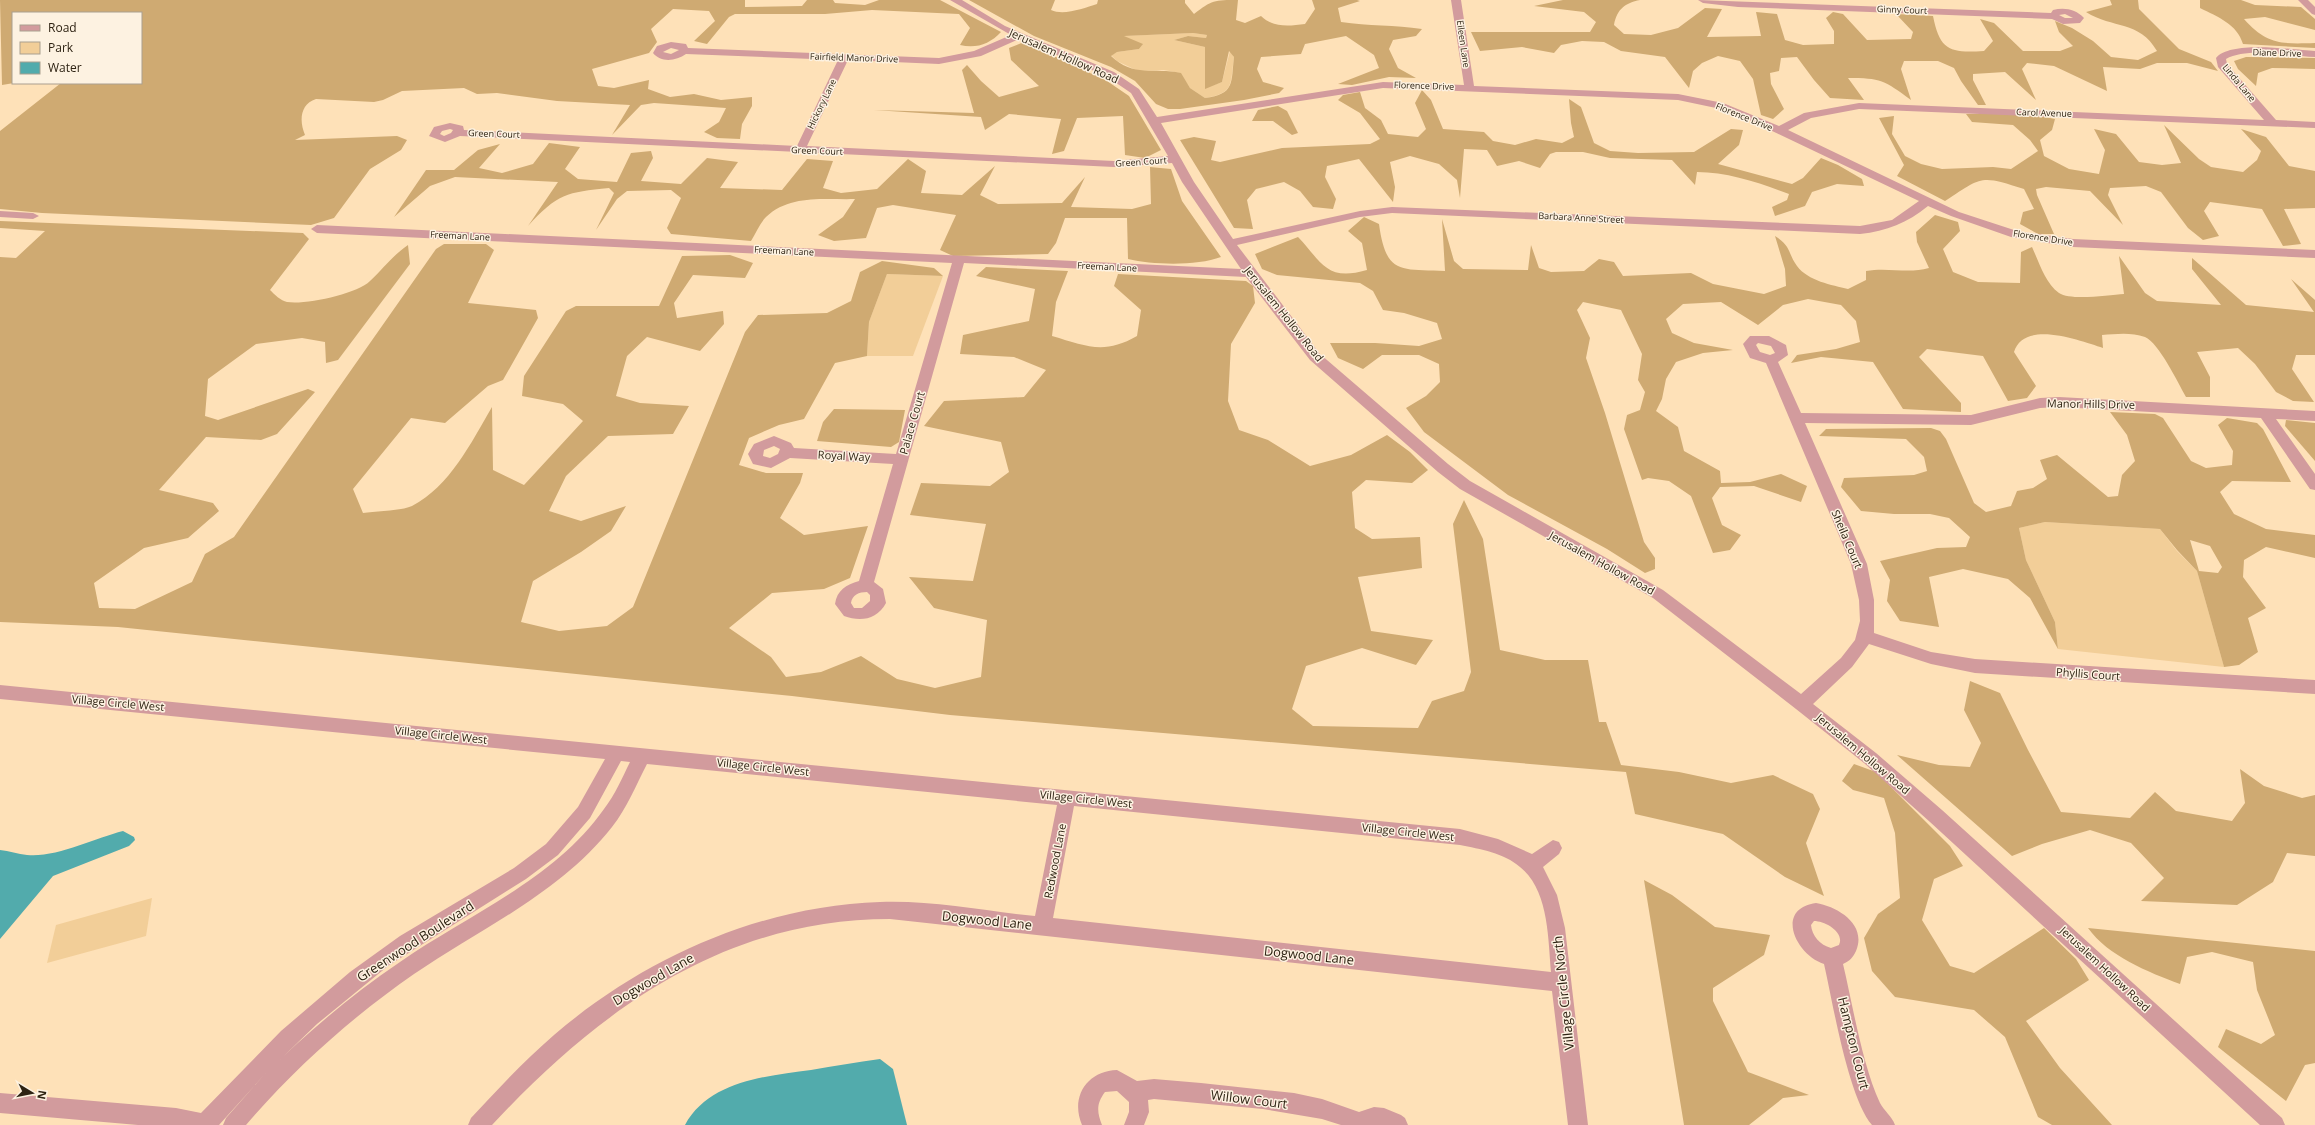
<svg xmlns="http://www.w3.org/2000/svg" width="2315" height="1125" viewBox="0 0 2315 1125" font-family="'Open Sans',sans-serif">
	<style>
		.green { fill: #f2ce98 }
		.forest { fill: #cfaa72; fill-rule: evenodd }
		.water { fill: #52abac }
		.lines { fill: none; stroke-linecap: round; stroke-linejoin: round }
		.minor { fill: #d29b9d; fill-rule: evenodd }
		.labels { text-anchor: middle; stroke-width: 3; stroke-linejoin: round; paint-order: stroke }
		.far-street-label { font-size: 9px; fill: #2e2313; stroke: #fdf2e1 }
		.street-label { font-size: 11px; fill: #2e2313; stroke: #fdf2e1 }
		.near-street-label { font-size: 13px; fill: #2e2313; stroke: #fdf2e1 }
	</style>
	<rect width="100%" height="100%" fill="#fee1b8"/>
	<g class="green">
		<path d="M1193,33L1207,35L1206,38L1188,36L1174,40L1205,47V88L1222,82L1230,51L1234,57C1230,84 1235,93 1205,98L1190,88L1180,73L1164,70L1138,71L1117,61L1111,55L1117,52L1139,49L1142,45L1123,36Z"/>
		<polygon points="887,274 943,276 913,356 867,356 869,322"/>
		<polygon points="2045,522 2160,529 2177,551 2197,571 2224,667 2058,649 2055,622 2026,560 2019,528"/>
		<polygon points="152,898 146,936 47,963 56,925"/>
	</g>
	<g class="forest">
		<path d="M0,0H745V7L802,6L807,0H833L835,3L865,5L879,0H940L1001,32C990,44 976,49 960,45L970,28L959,14L872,10L825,14H735L729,17L707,44L694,41L715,21L709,11L673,9L651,29L657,42L649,53L592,69L598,86L614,88L649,80L648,89L670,97L694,94L721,100L752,97V106L742,124L740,139L717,138L704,132L719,122L726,108L654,103L641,105L612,135L630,105L557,101L497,93L477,94L464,88L402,91L383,100L374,102L316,99C300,104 299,121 305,135L295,140L397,136L407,140L401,150L370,169L334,218L311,225L42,213L0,209V131L61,83H141V13H13L14,83L2,85Z"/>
		<path d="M969,0H1055L1051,10C1064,16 1084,8 1097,4L1098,0H1185V3L1194,14C1212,0 1214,0 1238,0L1236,20L1245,23L1261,16C1273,28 1289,26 1305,24L1315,9L1312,0H1357L1360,1L1338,8L1341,22C1368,26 1395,25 1422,29L1416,36L1393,40L1389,49L1398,68L1416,78L1389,77L1352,85L1338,84L1379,68L1374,55L1346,36L1305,44L1301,54L1261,57L1257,69L1263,82L1284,88L1279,93L1244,100L1180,109H1168L1156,104L1135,81L1111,67L1034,36ZM1193,33L1207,35L1206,38L1188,36L1174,40L1205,47V89L1222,82L1229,51L1234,57C1231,83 1235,94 1205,98L1190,88L1181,73C1153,67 1134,78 1111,56L1117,52L1139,49L1143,44L1124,36Z"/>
		<path d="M1563,0H1640C1625,3 1617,9 1614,25L1624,34L1651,35L1678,28L1705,8L1722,9L1707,37L1761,36L1756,12L1777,14L1785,40L1803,45L1834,44V31L1826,18L1833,12L1843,14L1867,40L1911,39L1913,32L1896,14L1933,16C1940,51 1950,53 1984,51L1993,41L1980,19L1994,23L2023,51H2060L2073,46L2059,32L2055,21L2072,28L2093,41L2111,57L2138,60L2157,51C2139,20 2113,29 2086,12L2112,5L2110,0H2138L2139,9L2179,49L2211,62L2218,71L2187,63H2157L2140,69L2103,67L2107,91L2054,66L2027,63L2022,69L2036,100L2005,72L1973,74V80L1986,105H1978L1961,81L1954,68L1938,61H1904L1901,69L1911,100C1884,80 1881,78 1848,78L1864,100L1830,98L1814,80L1797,57L1781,58L1779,71L1770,73L1771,84L1784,109L1773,119L1761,115L1753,79L1740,61L1718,56L1702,63L1693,71L1689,88L1665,57L1621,51L1604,42L1582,41L1561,45L1554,53L1522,47L1480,51L1471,32H1590L1596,22L1584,12L1534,6Z"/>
		<path d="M2200,0H2241L2255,5L2301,7L2315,19V30L2265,17L2244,19C2267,45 2282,44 2315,43V48L2243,44C2237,24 2218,17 2200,8Z"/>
		<polygon points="1024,42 1107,81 1129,96 1161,150 1145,158 1125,155 1123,116 1077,118 1064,151 1052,154 1061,119 1009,114 985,130 981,117 874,110 974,113 962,70 967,65 981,81 999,97 1039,86 1011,60 1009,48"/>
		<polygon points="2246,57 2315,58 2315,69 2272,68 2258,73 2256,86 2238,69 2234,61"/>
		<path d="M1422,90L1431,100L1443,129L1484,132L1493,141L1515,145L1536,139L1562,143L1574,137L1571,123L1569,99L1581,107L1594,143L1610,151L1638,153L1694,152L1731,129L1743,130L1739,145L1718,164L1792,184L1803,178L1821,158L1838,165L1862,179L1864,186L1837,184L1812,192L1805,206L1775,216L1772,207L1787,200L1789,194C1760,183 1728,172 1697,172L1695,185L1672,160L1610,158L1583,152H1556L1550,154L1540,168L1519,161L1497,166L1487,150L1464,149L1460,198L1457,180L1439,164L1410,156L1390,162L1395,187L1393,202L1359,159L1327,166L1325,177L1336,199L1333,209L1313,207L1300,191L1284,182L1256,189L1247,200L1253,229L1234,228L1180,140L1194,137L1216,141L1211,160L1220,162L1282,148L1370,144L1380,139L1360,113L1338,100L1343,95L1360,92L1365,108L1381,120L1388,134L1418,137L1426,129L1415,103Z"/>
		<polygon points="1278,106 1287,111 1298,133 1292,135 1273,121 1252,121 1258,110"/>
		<path d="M1966,114H2030L2055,119L2052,130L2040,140L2044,156L2069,169L2099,174L2105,150L2094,129L2116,134L2139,162L2162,165L2181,163L2164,125L2199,159L2211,167L2243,172L2257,160L2261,151L2241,129L2266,137L2289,166L2315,171V208L2284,209L2301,244L2283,246L2262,209L2210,202L2204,211L2219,236L2203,240L2188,228L2161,192L2146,186L2110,188L2108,195L2123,225L2090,191L2046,187L2036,189L2037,195L2054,234H2038L2020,224L2023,212L2034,209L2024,189C1980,175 1983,176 1945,201L1897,176L1904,165L1879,118L1894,116L1892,134L1905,156L1921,164L1942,169L1993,167L2011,169L2038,151L2030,140L2013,125L1972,122Z"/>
		<path d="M549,143L580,147L565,169L578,179L617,182L631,153L651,151L653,158L641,181L681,184L707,158L738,162L720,188L782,190L807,159L833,161L823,188L841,193L877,189L908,159L926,171L921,193L962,195L995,166L980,195L998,204L1062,203L1085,177L1071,207L1132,209L1151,204L1150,167L1171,169L1182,201L1221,257C1197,266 1153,265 1128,259L1127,218H1065L1056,243L1048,254L953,256L940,250L956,215L893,205L877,208L866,238L834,241L818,235L843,217L855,199C825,200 790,194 766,217C760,223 756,233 751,241L671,234L667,228L681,198L671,190L627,191L617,199L596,230L614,193L609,188C567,192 557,194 528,226L558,182L455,177L430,186L394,217L426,170H454L478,150L500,144L479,168L502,173L533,164Z"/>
		<path d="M1935,215L1958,222L1960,231L1943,249L1953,272L1978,282L2020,283L2021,252L2032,247C2039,262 2045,283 2059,293C2071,301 2109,295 2124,294L2119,256L2145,293L2157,301L2221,305L2192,269V258L2246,305L2314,312L2291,279L2315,300V355H2296L2292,369L2314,402L2293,401L2276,392L2255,364L2238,348L2197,352L2210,377V397H2186C2178,383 2159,343 2145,337C2131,332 2116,334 2102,335L2103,348C2081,341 2024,319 2014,352L2036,386L2027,398L2008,401L1983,356L1927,349L1919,357L1961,403V412L1903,409L1873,362L1821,357L1791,363L1797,355L1836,349L1860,342L1856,321L1841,305L1808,299L1783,305L1758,325L1721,302L1683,304L1666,319L1672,333L1694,343L1733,350L1703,353L1676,362L1666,379L1662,399L1656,411L1678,427L1684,451L1720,471L1721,483L1750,482L1781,474L1807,486L1801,502L1754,486L1720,487L1712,498L1722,525L1741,535L1730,550L1713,553L1691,496L1669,481L1648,478L1642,480L1624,429L1627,415L1640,410L1645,392L1638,380L1642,354L1621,310L1583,302L1577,310L1590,338L1586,358L1605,413L1644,542L1655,558V569L1645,573L1607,549L1508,495L1424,432L1406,408L1426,396L1440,382L1439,364L1419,355H1382L1363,369L1338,358L1330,343H1375L1419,346L1442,339L1437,323L1404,313L1383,310L1373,291L1360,283L1277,275L1262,269L1255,254L1298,237C1322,262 1326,282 1367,270L1362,243L1348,231L1364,217L1379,224C1386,275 1400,269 1445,271L1442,219L1454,261L1463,269L1528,270L1531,245L1539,268L1551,272L1584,271L1599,259L1614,262L1623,276L1691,273L1713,284L1764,294L1786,286L1785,269L1775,236C1792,247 1787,252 1797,266C1808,281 1832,285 1848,289L1866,280V271C1888,267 1908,274 1929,268L1917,242L1916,232Z"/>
		<path d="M0,221L303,233L309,239L270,290C274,294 281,301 287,302C306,305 357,294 370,281C384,268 392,256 408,245L410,264L338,360L326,363L325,342L302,338L256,344L208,379L205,416L218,420L308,389L315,392L277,434L261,440L206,437L159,490L213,503L219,511L188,538L144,548L94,583L99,608L135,609L192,582L205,554L234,537L436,249L444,244H486L494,250L468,303L536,310L538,318L503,380L488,386L445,423L411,418L353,489L363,513C376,511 401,511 412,506C450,486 471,443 492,407L493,470L524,485L583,421L563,404L522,396L524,376L566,311L576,306H659L682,256L730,255L753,263L745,278L693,275L674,303L677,318L723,311L724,324L700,351L647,337L627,356L616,396L640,403L689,406L673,434L608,436L566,476L549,511L581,521L626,506L611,531L581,552L533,581L521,622L559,631L607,626L633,607L745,332L758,315L827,313L851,301L860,272L882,261L934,268L943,276L887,274L869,322L867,356L835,363L804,419L779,425L749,438L739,465L766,473H803L800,483L780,518L804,535L868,526L850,578L824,589L772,593L729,628L771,657L786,677L821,672L861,656L897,679L935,688L981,677L987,620L934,608L909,577L973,581L986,524L910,515L921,483L990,486L1009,472L1001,442L924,426L944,401L1024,397L1046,370L1014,357L960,354L963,335L1029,321L1035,289L976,276L986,267L1068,271L1056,302L1052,336C1086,346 1104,355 1137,336L1141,310L1114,286L1118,274L1246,281L1253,286L1255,303L1231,344L1228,401L1239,430L1268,440L1310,466L1351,455L1387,435L1410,452L1428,470L1412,483L1366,480L1352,492L1355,528L1372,539L1420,537L1422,568L1358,577L1371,631L1433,640L1416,665L1362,648L1306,666L1292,709L1313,726L1418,728L1432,701L1464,691L1471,672L1453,524L1464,500L1483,539L1500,650L1545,660H1588L1599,722H1606L1621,765L1679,772L1731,783L1773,775L1813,794L1820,809L1806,843L1824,896L1785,877L1723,834L1635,814L1626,772L950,715L792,696L118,627L0,622V257L16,258L45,231L0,228Z"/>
		<polygon points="834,409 905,410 899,442 891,447 817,441 823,422"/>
		<path d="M2110,412L2155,414L2163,418L2191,461L2206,468L2232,465L2233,451L2218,425L2227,418L2257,423L2263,429L2291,482L2232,481L2220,492L2234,514L2266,529L2315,535V558L2266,547L2244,560L2243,577L2266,608L2248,618L2258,652L2239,665L2224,667L2197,571L2177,550L2160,529L2045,522L2019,528L2026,560L2055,622L2058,649L2030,598L2008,579L1963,569L1929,577L1939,627L1900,621L1887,601L1890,580L1880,561L1937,548L1966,547L1970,537L1949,518L1930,514H1894L1861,511L1841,487L1844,478L1914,475L1927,471L1924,457L1906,439L1819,436L1826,429L1931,428L1940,431L1946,439L1974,503L1986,512L2011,506L2017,491L2033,488L2047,479L2040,460L2057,455L2108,497L2118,496L2122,475L2135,461L2127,435ZM2190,540L2210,546L2222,567L2218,573L2199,571Z"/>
		<polygon points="2286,420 2315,423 2315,461 2285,426"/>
		<polygon points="1970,681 2000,693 2028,750 2061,812 2130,818 2155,792 2176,811 2232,821 2245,803 2240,769 2264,786 2302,798 2315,795 2315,856 2287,853 2273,882 2237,905 2141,901 2164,878 2131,843 2090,830 2042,844 2012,856 1897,755 1939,765 1970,767 1981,743 1964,710"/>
		<polygon points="1854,764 1876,772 1950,846 1963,866 1934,879 1922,920 1950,966 1974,973 2044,928 2076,959 2089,980 2026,1021 2060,1068 2112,1125 2052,1125 2038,1117 2005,1037 1974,1010 1895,997 1872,971 1864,938 1878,914 1900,898 1895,833 1884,798 1853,790 1842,781"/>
		<polygon points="1644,880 1672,895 1715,927 1770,935 1764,955 1713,988 1713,1001 1748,1072 1809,1095 1783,1098 1749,1125 1684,1125"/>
		<path d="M2088,928L2315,951V1063L2305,1065L2286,1101L2218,1047L2226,1029L2261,1044L2275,1035L2257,990L2253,962L2212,952L2187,957L2180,984C2148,972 2108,956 2088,928Z"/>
	</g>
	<g class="water">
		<path d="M123,831L134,837L135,840L129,846L53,876L0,939V850C9,851 18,854 27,855C56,858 95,838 123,831Z"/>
		<path d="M880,1059L893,1069L907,1125H685C709,1081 766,1076 811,1070C834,1066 857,1062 880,1059Z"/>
	</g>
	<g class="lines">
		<g class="minor">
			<path d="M950,0H962L1005,26L1114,72L1139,89L1157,117L1383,82L1464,85L1451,0H1461L1474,86L1678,94L1723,103L1779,126L1804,113L1859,103L2264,120L2218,67L2216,58C2231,40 2293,50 2315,51V57C2291,56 2247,47 2226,59L2227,64L2276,120L2315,122V128L1859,109L1811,118L1788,130L1959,212L2017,231L2073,239L2315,250V258L2073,247L2011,237L1951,216L1928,206C1907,223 1887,231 1860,234L1392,213L1360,217L1237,245L1320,354L1448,464L1470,481L1663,590L1801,694L1841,658L1855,640L1860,621L1859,600L1851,564L1766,363L1750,358L1743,344L1750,336H1769L1786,345L1788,355L1778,362L1801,413L1971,415L2040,398L2059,397L2315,411V421L2276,419L2315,474V490L2310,489L2261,418L2059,407L2040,408L1971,425L1805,423L1867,564L1874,600V633L1931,652L1975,659L2315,680V694L1975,673L1931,664L1869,644L1852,667L1813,704L1876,753L1942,810L2282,1118L2285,1125H2260L1930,822L1864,763L1796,709L1653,598L1460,489L1438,472L1310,360L1246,277L964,263L874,582L883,589L886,603C877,620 860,622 844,616L835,604C837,590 846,585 859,581L893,464L790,458L771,468L753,464L748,454L754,444L774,436L791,443L794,448L896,454L952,263L317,233L311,229L317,225L1241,269L1182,182L1172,163L1114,167L460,136L445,142L429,136L434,127L450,123L463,126L464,130L797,146L838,60L686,54C676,61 661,63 653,53L657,46L671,42L686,44L688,48L939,58L974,51L1011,35ZM1019,39L1106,76L1131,93L1168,156L1114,161L807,146L848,60L939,64L981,56ZM671,48L679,50L671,54L663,52ZM1383,88L1678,100L1716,108L1749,120L1919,201L1892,220L1860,226L1392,207L1360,211L1233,239L1194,182L1161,123ZM450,129L453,130L451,133L444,136L440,134L442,131ZM1758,343L1771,346L1775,353L1770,355L1760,352L1756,345ZM774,446L780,449L778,454L770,458L763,456L764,450ZM867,592L870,595V601L862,608H854L851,603C852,595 859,592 867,592Z"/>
			<path d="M1698,0L2051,13L2053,10C2064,7 2076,9 2084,18L2080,23L2063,24L2052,19L1738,7L1703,3ZM2065,14L2073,18H2065L2059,15Z"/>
			<polygon points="2298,0 2308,0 2315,7 2315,15 2312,14"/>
			<polygon points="0,211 33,213 39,216 33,219 0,217"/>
			<path d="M0,685L1460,829L1498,839L1532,854L1553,840L1559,842L1562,848L1559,854L1543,867L1557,895L1565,928L1588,1125H1568L1552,991L890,919C725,919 600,1009 492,1125H468L471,1118C498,1089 524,1061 554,1035C644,958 760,906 880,902C931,900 984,911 1035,916L1057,805L647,764C636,785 627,808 612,827C560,893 482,928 414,974C352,1017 295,1068 246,1125H223L226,1118L264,1075L219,1125H138L0,1113V1093L176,1108L201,1113L281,1031L350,972L400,936L514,868L546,844L578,807L605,759L0,699ZM621,761L630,762C622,778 615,795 604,809C554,880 469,914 400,962C351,995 307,1033 265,1074L317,1024L388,966L526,879L558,855L590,818ZM1074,806L1460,845C1480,849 1504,853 1520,867C1549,890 1548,939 1551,972L1053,918Z"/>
			<path d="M1816,903C1839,907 1867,925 1856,951C1853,957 1850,961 1843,964C1853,1006 1862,1064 1880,1103C1884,1111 1892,1116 1895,1125H1872C1848,1097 1833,1003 1824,964C1796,955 1774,909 1816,903ZM1814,921C1825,921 1845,932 1839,945L1831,948C1820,945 1812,936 1811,925Z"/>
			<path d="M1117,1070L1137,1081L1154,1079L1201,1083L1294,1093L1322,1099L1359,1112L1374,1107L1384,1108L1401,1115L1405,1118L1408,1125H1341L1322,1119L1263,1109L1154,1099L1148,1100L1149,1112L1144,1125H1124L1129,1112V1102L1117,1091L1105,1092C1096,1104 1097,1112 1102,1125H1082C1070,1097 1087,1071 1117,1070Z"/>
		</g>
	</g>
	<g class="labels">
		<g class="far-street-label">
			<text transform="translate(1902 10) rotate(2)" y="3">Ginny Court</text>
			<text transform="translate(1463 44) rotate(82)" y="3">Eileen Lane</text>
			<text transform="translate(2277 53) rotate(2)" y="3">Diane Drive</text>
			<text transform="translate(854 58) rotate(2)" y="3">Fairfield Manor Drive</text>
			<text transform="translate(2239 83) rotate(50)" y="3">Linda Lane</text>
			<text transform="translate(1424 86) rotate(2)" y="3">Florence Drive</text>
			<text transform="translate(822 104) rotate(-64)" y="3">Hickory Lane</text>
			<text transform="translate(2044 113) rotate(2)" y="3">Carol Avenue</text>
			<text transform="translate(1744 117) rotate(22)" y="3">Florence Drive</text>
			<text transform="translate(494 134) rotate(2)" y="3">Green Court</text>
			<text transform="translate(817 151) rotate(2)" y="3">Green Court</text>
			<text transform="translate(1141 162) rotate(-4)" y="3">Green Court</text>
			<text transform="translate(1581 218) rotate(3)" y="3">Barbara Anne Street</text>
			<text transform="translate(460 236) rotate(3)" y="3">Freeman Lane</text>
			<text transform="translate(2043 238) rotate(9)" y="3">Florence Drive</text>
			<text transform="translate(784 251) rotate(3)" y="3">Freeman Lane</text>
			<text transform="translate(1107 267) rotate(3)" y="3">Freeman Lane</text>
		</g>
		<g class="street-label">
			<text transform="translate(1064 56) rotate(24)" y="4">Jerusalem Hollow Road</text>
			<text transform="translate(1284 314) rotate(51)" y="4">Jerusalem Hollow Road</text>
			<text transform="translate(2091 404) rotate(1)" y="4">Manor Hills Drive</text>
			<text transform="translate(912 423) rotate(-74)" y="4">Palace Court</text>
			<text transform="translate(844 456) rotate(3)" y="4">Royal Way</text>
			<text transform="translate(1847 539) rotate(67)" y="4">Sheila Court</text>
			<text transform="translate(1602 563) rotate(29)" y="4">Jerusalem Hollow Road</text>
			<text transform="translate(2088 674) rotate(4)" y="4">Phyllis Court</text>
			<text transform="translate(118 703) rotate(5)" y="4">Village Circle West</text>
			<text transform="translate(441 735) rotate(6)" y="4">Village Circle West</text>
			<text transform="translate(1863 754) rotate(40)" y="4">Jerusalem Hollow Road</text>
			<text transform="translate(763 767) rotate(6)" y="4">Village Circle West</text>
			<text transform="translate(1086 799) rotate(6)" y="4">Village Circle West</text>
			<text transform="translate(1408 832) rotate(6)" y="4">Village Circle West</text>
			<text transform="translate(1055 861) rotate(-79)" y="4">Redwood Lane</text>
			<text transform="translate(2105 969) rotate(43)" y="4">Jerusalem Hollow Road</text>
		</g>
		<g class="near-street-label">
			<text transform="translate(987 920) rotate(6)" y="5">Dogwood Lane</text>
			<text transform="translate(415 941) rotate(-33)" y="5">Greenwood Boulevard</text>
			<text transform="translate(1309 955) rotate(6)" y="5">Dogwood Lane</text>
			<text transform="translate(653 979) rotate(-30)" y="5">Dogwood Lane</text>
			<text transform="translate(1563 993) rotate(-96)" y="5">Village Circle North</text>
			<text transform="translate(1854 1043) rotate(76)" y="5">Hampton Court</text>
			<text transform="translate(1249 1099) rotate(7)" y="5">Willow Court</text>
		</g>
	</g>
	<rect x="12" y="12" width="130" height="72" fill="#fdf2e1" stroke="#aa9f8f"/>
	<rect x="20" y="25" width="20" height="6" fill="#d29b9d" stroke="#aa9f8f"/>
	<text x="48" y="32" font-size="12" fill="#2e2313">Road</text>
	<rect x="20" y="42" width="20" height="12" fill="#f2ce98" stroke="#aa9f8f"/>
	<text x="48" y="52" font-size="12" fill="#2e2313">Park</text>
	<rect x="20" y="62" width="20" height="12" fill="#52abac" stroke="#aa9f8f"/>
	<text x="48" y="72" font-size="12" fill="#2e2313">Water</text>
	<g transform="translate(32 1093) rotate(100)" stroke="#fdf2e1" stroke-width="3" paint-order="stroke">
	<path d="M0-3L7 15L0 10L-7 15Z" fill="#2e2313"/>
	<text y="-6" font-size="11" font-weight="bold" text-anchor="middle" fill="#2e2313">N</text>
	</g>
</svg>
